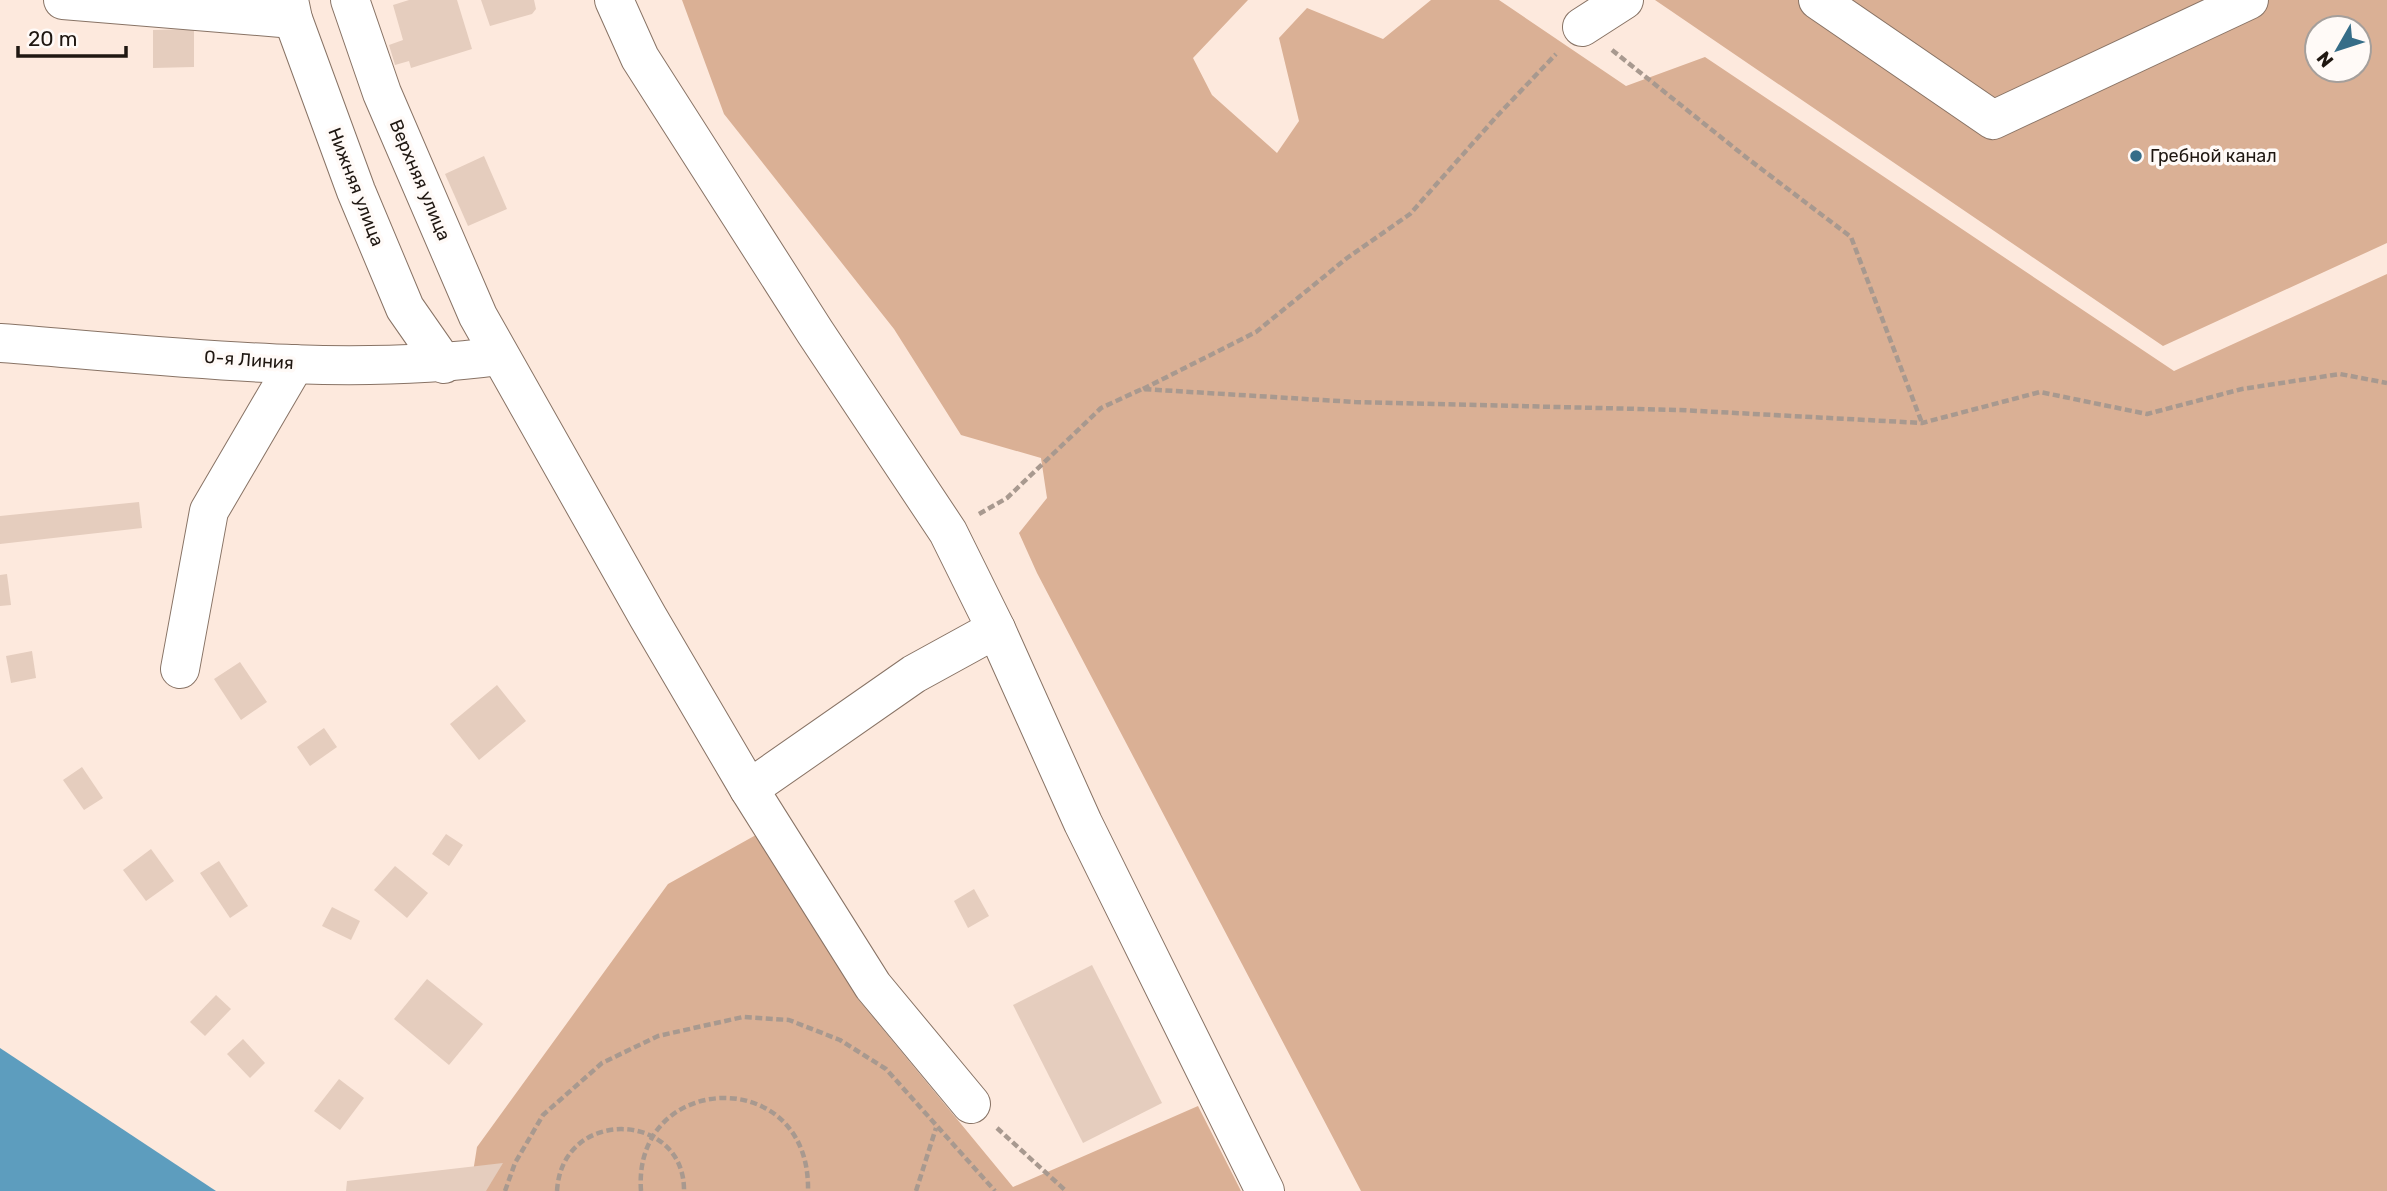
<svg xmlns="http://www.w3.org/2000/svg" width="2387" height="1191" viewBox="0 0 2387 1191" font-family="Rubik,sans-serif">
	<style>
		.green { fill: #dab095; fill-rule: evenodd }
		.water { fill: #5d9dbe }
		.building { fill: #e5cdbe }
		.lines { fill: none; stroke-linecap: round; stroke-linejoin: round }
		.minor-casing { stroke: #887365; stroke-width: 40 }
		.path { stroke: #a8998f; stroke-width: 4.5; stroke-dasharray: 7 3.5; stroke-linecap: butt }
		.minor { stroke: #fff; stroke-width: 38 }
		.poi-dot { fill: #366d88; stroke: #fffaf7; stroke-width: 2.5 }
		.labels { text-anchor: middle; stroke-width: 7; stroke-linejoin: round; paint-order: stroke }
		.poi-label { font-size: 18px; fill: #1f1711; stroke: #fffaf7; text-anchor: start }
		.street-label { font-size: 18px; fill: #1f1711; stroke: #fffaf7 }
	</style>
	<rect width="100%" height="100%" fill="#fde9dd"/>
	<g class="green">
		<polygon points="682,0 1248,0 1193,58 1212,95 1277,153 1299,121 1279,38 1307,8 1383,39 1431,0 1499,0 1626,86 1705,57 2174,371 2387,274 2387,1191 1361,1191 1037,573 1019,533 1047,498 1041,458 961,435 894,329 724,114"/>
		<path d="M1655,0H2387V243L2163,346ZM2317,28H2359V70H2317Z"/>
		<polygon points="765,830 858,999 1013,1187 1198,1106 1241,1191 470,1191 477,1147 668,884"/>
	</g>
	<polygon class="water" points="0,1048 216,1191 0,1191"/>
	<g class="building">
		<polygon points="409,0 457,0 472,49 411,68 409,61 395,65 389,45 403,40 393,5"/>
		<polygon points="481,0 534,0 536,9 532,14 490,26"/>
		<polygon points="194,29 194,67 153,68 153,30"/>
		<polygon points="484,156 507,209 468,226 445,174"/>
		<polygon points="139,502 142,528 0,544 0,516"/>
		<polygon points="7,574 11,605 0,606 0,575"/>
		<polygon points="32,651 36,678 11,683 6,656"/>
		<polygon points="240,662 267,702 241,720 214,679"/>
		<polygon points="497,685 526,721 479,760 450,724"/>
		<polygon points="324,728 337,747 310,766 297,747"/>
		<polygon points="82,767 103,798 84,810 63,780"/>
		<polygon points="446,834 463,845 449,866 432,854"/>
		<polygon points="151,849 174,881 146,901 123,870"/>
		<polygon points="219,861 248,906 230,918 200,873"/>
		<polygon points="395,866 428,893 407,918 374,890"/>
		<polygon points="974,889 989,916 968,928 954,901"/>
		<polygon points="332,907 360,921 351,940 322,926"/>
		<polygon points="1092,965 1162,1103 1083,1143 1013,1005"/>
		<polygon points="427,979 483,1024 449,1065 394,1019"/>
		<polygon points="216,995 231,1009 205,1036 190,1022"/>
		<polygon points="243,1039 265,1063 250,1078 227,1054"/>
		<polygon points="339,1079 364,1098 340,1130 314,1111"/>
		<polygon points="503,1163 486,1191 346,1191 347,1181"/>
	</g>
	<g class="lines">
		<g class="minor-casing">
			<g id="minor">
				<polyline points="63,0 293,19"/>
				<polyline points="289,0 293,19 356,191 405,308 444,364"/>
				<polyline points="350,0 382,93 478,316 648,617 749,789 914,674 996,629"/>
				<polyline points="614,0 640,58 815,332 948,532 996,629 1083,823 1265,1191"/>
				<polyline points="1818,0 1993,120 2249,0"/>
				<polyline points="1582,27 1624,0"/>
				<path d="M0,343C162,355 338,378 499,356"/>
				<polyline points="180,669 209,511 295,364"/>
				<polyline points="749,789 873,986 971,1104"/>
			</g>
		</g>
		<g class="path">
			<polyline points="1612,50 1747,158 1851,237 1922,423"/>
			<polyline points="1143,389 1256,332 1347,258 1410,214 1497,116 1556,54"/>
			<polyline points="979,514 1007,498 1101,408 1142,389 1355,402 1680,410 1922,423 2040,392 2147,414 2242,389 2340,374 2387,383"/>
			<polyline points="997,1128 1066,1191"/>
			<polyline points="505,1191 515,1163 543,1115 602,1063 658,1036 743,1017 789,1020 840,1040 886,1069 995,1191"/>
			<path d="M557,1191C562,1106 685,1111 684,1191"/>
			<path d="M641,1191C632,1071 811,1063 808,1191"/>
			<polyline points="916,1191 936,1128"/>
		</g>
		<use href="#minor" class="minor"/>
	</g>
	<circle class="poi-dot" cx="2136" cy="156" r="7"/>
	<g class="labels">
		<g class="poi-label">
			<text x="2150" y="162">Гребной канал</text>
		</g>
		<g class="street-label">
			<text transform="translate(420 180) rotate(67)" y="6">Верхняя улица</text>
			<text transform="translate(356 187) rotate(69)" y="6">Нижняя улица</text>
			<text transform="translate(249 360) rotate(4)" y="6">0-я Линия</text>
		</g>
	</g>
	<g transform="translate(2338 49) rotate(231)"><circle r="33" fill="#fffaf7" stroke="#a59f9b" stroke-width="2"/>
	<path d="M0-5L12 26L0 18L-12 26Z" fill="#366d88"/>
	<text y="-10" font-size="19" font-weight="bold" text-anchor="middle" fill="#1f1711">N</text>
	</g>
	<path d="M18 46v10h108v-10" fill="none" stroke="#1f1711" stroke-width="3.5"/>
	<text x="28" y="46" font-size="21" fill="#1f1711" stroke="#fffaf7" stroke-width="5" paint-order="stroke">20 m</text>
</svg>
